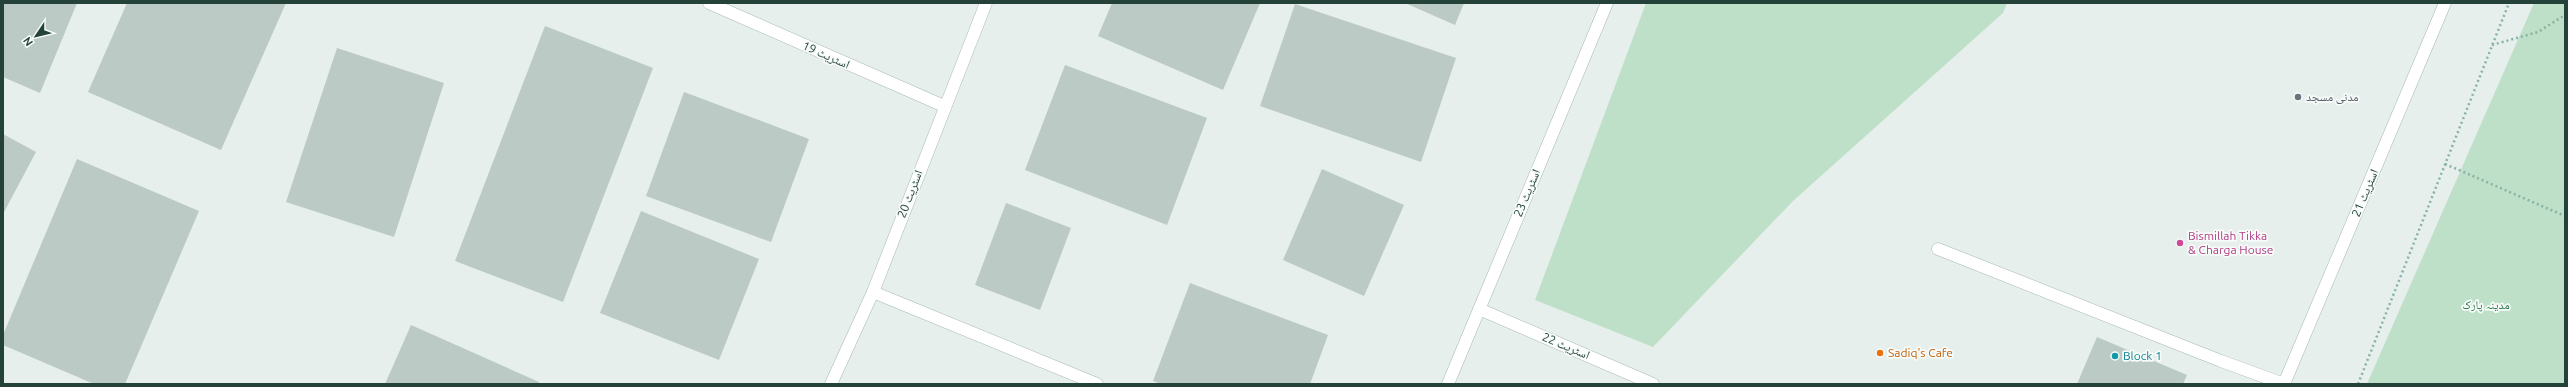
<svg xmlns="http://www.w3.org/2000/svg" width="2568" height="387" viewBox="0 0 2568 387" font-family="Ubuntu,'Noto Naskh Arabic',sans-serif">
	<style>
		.green { fill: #bfe0c8 }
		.building { fill: #bbcac4 }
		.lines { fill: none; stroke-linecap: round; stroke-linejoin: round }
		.service-casing { stroke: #a8b8b2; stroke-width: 13 }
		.pedestrian-casing { stroke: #a8b8b2; stroke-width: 13 }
		.minor-casing { stroke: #a8b8b2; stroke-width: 13 }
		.path { stroke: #86b3a5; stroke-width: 2.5; stroke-dasharray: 2 3; stroke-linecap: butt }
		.service { stroke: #fff; stroke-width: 12 }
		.pedestrian { stroke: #fff; stroke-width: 12 }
		.minor { stroke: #fff; stroke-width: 12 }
		.worship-dot { fill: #6b7280; stroke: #f7fbf9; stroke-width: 1.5 }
		.hotel-dot { fill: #d1479c; stroke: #f7fbf9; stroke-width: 1.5 }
		.food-dot { fill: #e8710a; stroke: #f7fbf9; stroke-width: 1.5 }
		.culture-dot { fill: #0f9aa8; stroke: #f7fbf9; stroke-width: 1.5 }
		.labels { text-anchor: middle; stroke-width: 3.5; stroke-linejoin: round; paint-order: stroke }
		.street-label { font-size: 12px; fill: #24423a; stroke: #f7fbf9 }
		.worship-label { font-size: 12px; fill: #5b616d; stroke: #f7fbf9; text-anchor: start }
		.hotel-label { font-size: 12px; fill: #b23c85; stroke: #f7fbf9; text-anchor: start }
		.park-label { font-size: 12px; fill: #2d7a4b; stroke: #f7fbf9 }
		.food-label { font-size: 12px; fill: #c56008; stroke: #f7fbf9; text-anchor: start }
		.culture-label { font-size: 12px; fill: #0d838f; stroke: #f7fbf9; text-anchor: start }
	</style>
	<rect width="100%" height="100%" fill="#e6efeb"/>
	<g class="green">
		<polygon points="1646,3 2007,3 2003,13 1793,201 1653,347 1535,300"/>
		<polygon points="2534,3 2565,3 2565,384 2367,384"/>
	</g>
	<g class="building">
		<polygon points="3,3 77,3 40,93 3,77"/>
		<polygon points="127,3 286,3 221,150 88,92"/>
		<polygon points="1112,3 1260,3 1223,90 1098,36"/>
		<polygon points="1405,3 1464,3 1455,25"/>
		<polygon points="1295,4 1456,58 1421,162 1260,106"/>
		<polygon points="545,26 653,68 563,302 455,261"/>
		<polygon points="337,48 444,83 394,237 286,202"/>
		<polygon points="1065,65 1207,118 1167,225 1025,170"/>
		<polygon points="684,92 809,139 771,242 646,196"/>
		<polygon points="3,134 36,152 3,214"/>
		<polygon points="77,159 199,211 125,384 94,384 3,345 3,335"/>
		<polygon points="1322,169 1404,205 1364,296 1283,260"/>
		<polygon points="1006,203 1071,228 1040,310 975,285"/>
		<polygon points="641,211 759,259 719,360 600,313"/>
		<polygon points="1190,283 1328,335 1310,384 1161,384 1153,381"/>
		<polygon points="411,325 539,382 538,384 385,384"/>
		<polygon points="2097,337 2187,375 2183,384 2077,384"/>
	</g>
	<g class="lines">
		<g class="service-casing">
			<polyline id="service" points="1938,249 2221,361 2284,384"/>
		</g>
		<g class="pedestrian-casing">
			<polyline id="pedestrian" points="873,292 1097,384"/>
		</g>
		<g class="minor-casing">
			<g id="minor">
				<polyline points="709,3 944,106"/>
				<polyline points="1479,309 1653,384"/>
				<polyline points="831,384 873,292 986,3"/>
				<polyline points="1448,384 1607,3"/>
				<polyline points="2284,384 2445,3"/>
			</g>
		</g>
		<g class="path">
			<polyline points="2492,45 2538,32 2565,15"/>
			<polyline points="2445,164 2565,216"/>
			<polyline points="2358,384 2509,3"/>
		</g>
		<use href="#service" class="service"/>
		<use href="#pedestrian" class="pedestrian"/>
		<use href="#minor" class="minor"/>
	</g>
	<circle class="worship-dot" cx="2298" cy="97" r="4"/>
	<circle class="hotel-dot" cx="2180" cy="243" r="4"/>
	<circle class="food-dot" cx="1880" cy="353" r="4"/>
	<circle class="culture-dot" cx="2115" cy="356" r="4"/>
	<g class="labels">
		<g class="street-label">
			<text transform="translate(826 55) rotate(24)" y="4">اسٹریٹ 19</text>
			<text transform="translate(1527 193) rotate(-67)" y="4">اسٹریٹ 23</text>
			<text transform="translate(2365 193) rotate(-67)" y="4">اسٹریٹ 21</text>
			<text transform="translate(910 194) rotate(-69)" y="4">اسٹریٹ 20</text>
			<text transform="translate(1566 346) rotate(23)" y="4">اسٹریٹ 22</text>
		</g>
		<g class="worship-label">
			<text x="2306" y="101">مدنی مسجد</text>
		</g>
		<g class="hotel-label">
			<text x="2188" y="240">Bismillah Tikka<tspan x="2188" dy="14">&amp; Charga House</tspan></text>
		</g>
		<g class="park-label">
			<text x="2486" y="309">مدینہ پارک</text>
		</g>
		<g class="food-label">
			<text x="1888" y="357">Sadiq's Cafe</text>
		</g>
		<g class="culture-label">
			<text x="2123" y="360">Block 1</text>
		</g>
	</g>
	<rect width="2568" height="387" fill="none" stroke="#24423a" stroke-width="8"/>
	<g transform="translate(36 36) rotate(235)" stroke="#f7fbf9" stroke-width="3" paint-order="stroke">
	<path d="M0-3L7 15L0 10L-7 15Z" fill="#24423a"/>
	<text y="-6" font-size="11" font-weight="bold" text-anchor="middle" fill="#24423a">N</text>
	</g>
</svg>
